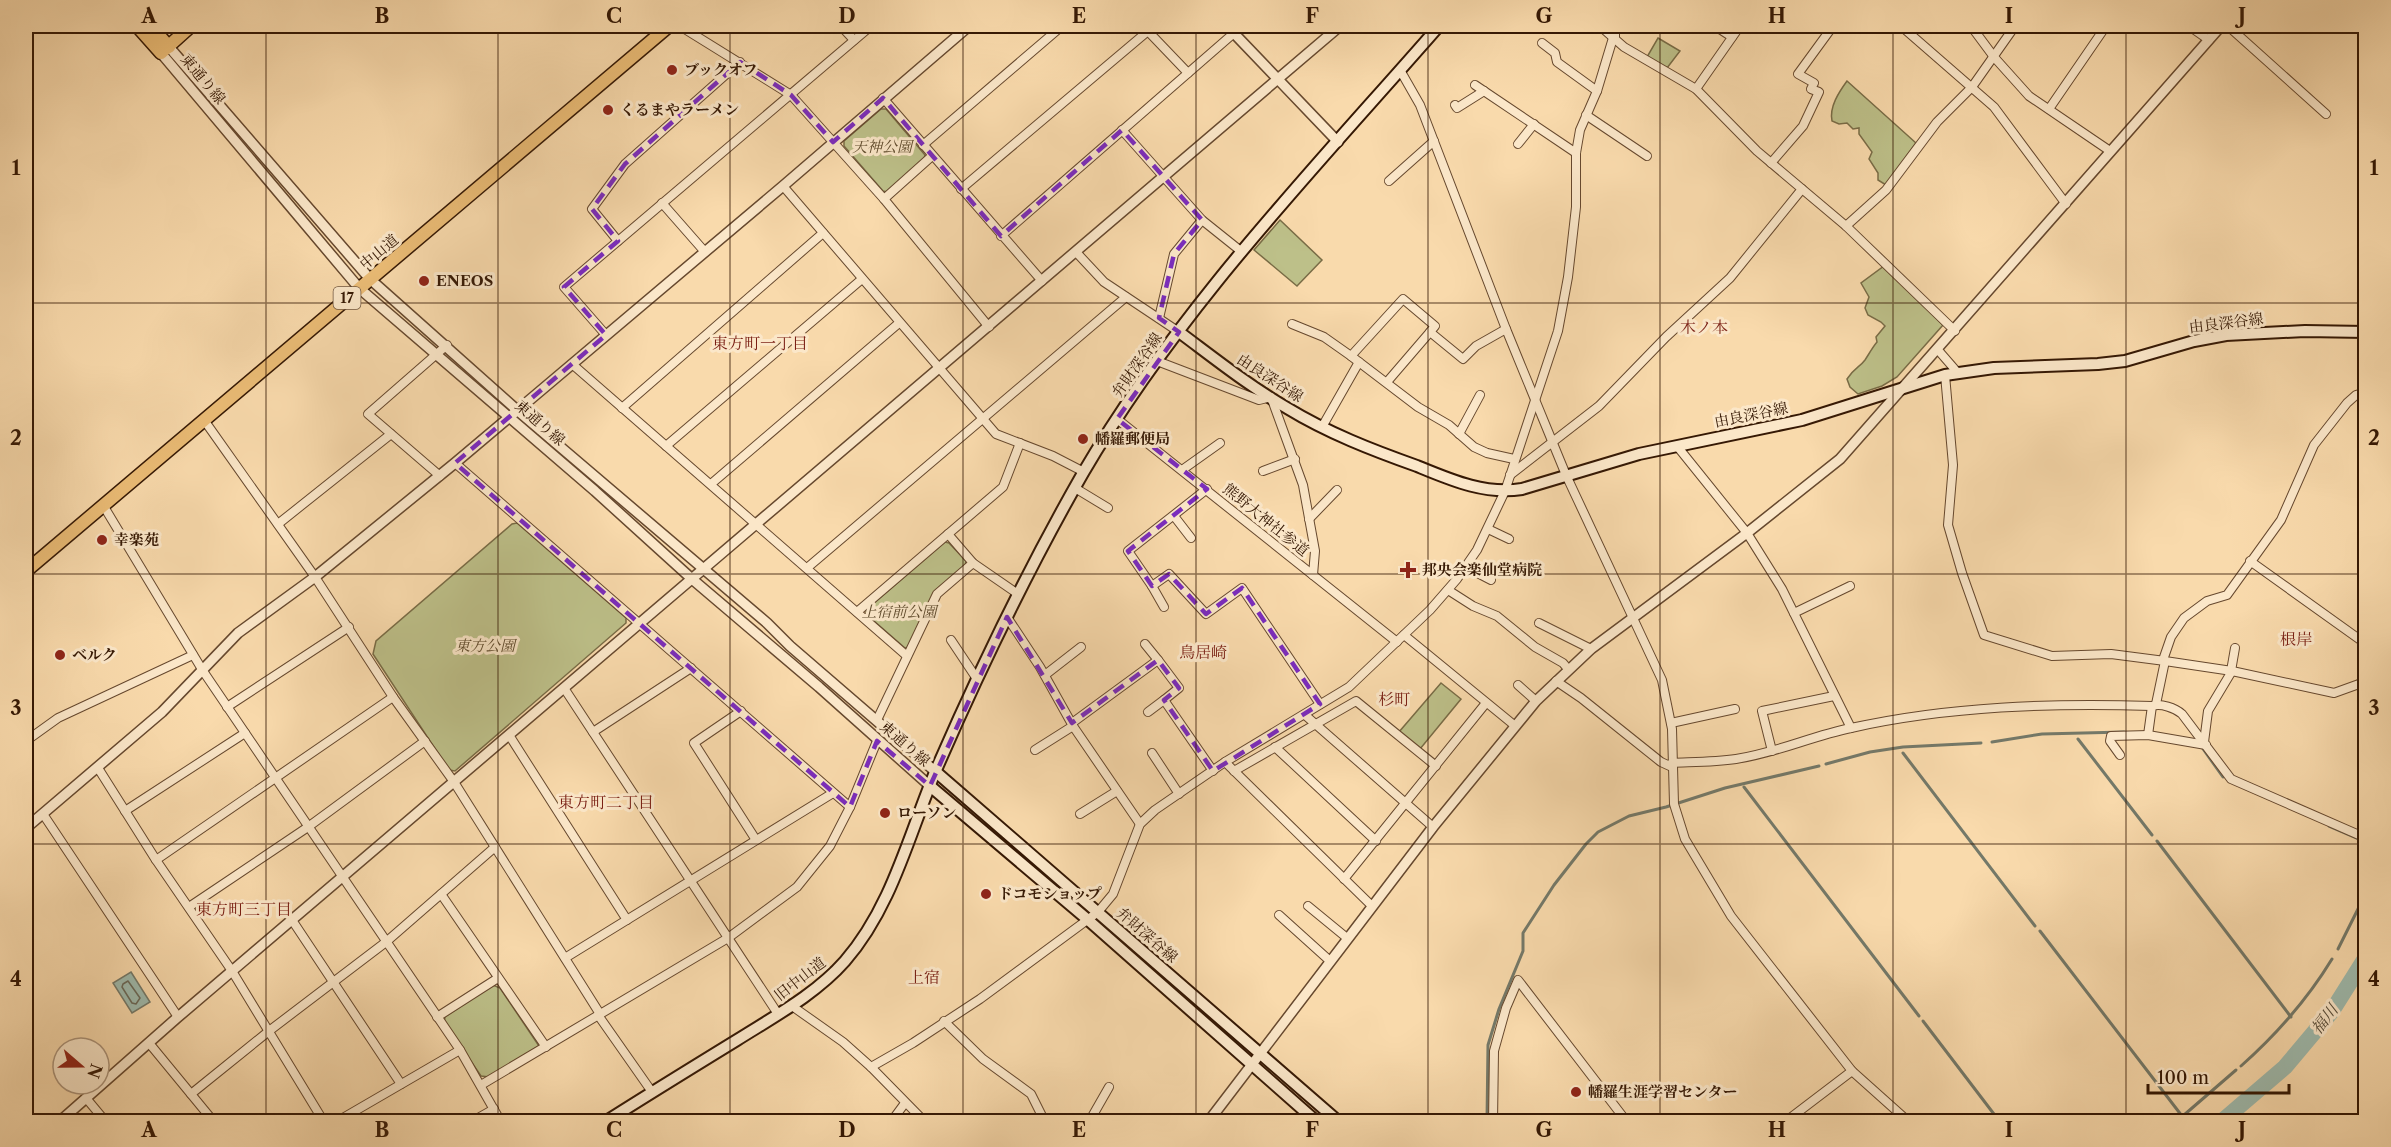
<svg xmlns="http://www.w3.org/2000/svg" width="2391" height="1147" viewBox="0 0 2391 1147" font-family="'Libre Caslon Text','Noto Serif JP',serif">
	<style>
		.green { fill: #bdc089; stroke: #796c46; stroke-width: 1.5 }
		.water { fill: #9ebaad; stroke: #747969; stroke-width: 1.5 }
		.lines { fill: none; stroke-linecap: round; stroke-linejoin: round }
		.shore { stroke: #6a6958; stroke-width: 1.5 }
		.stream { stroke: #747969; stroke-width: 3 }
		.river { stroke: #9ebaad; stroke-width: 16 }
		.minor-casing { stroke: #66482e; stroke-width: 10 }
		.tertiary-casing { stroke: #66482e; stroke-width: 12 }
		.secondary-casing { stroke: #351804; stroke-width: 14 }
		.primary-casing { stroke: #351804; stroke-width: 15 }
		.trunk-casing { stroke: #351804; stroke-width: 15 }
		.minor { stroke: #fbe7c9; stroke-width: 8 }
		.tertiary { stroke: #fbe7c9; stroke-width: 9 }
		.secondary { stroke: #fbe7c9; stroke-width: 10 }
		.primary { stroke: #ecbd76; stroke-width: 12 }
		.trunk { stroke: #ecbd76; stroke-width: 12 }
		.marked { fill: none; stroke: #7b2cbf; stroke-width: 4.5; stroke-dasharray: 12 8; stroke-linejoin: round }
		.grid { fill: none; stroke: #351804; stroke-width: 1.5; stroke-opacity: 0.55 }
		.poi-dot { fill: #8f2418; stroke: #fbe7c9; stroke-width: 2 }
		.labels { text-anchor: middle; stroke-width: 6; stroke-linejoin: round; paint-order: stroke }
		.shield { fill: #fbe7c9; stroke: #70563f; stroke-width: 1.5 }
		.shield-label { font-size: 14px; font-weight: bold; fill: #351804 }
		.poi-label { font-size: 15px; font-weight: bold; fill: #351804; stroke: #fbe7c9; text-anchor: start }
		.street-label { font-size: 15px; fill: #351804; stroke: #fbe7c9 }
		.park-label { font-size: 15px; font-style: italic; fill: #5e4a2c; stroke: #fbe7c9 }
		.neighbourhood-label { font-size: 16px; fill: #7a1f14; stroke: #fbe7c9 }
		.water-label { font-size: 16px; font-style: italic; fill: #544937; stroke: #fbe7c9 }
		.neatline { fill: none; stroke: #351804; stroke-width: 2 }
		.grid-label { font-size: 20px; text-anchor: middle; font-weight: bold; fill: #351804 }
	</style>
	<rect width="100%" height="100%" fill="#f9daac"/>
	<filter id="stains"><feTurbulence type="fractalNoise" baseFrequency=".00333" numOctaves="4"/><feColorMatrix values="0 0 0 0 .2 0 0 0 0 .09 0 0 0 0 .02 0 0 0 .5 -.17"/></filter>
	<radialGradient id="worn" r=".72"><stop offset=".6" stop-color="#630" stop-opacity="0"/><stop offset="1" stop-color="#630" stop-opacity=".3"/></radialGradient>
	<g class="green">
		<polygon points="1658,38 1680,51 1667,68 1647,57"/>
		<path d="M1847,81L1916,143L1886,185L1878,180V173L1869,159L1872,152L1859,134V128L1853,129L1847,123L1839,124L1832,121C1829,107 1839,92 1847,81Z"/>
		<polygon points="881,109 886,109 925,155 924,159 887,192 883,191 844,146 844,141"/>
		<polygon points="1280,220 1322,260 1297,286 1254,250"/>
		<path d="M1884,266L1943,325L1897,377L1882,386L1858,394L1850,387L1847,379C1854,368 1860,367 1865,360C1869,354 1872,348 1877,342L1876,337L1885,326L1881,322L1868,315L1865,308L1869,297L1861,283Z"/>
		<polygon points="517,523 626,618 626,623 455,771 449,770 373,654 376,641 512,524"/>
		<polygon points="945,542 949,543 966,561 965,566 935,592 909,647 905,648 866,614 866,610"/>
		<polygon points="1441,683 1461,699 1420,749 1399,732"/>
		<polygon points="493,985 500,988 539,1046 489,1077 481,1076 444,1022 445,1017"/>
	</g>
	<polygon class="water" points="131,972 150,1002 132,1013 113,983"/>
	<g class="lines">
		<polygon class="shore" points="128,981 140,998 136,1004 132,1003 122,987 123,984"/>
		<g class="stream">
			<polyline points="2078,739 2152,835"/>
			<polyline points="1992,742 2042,734 2124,732"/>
			<polyline points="2201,746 2223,777"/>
			<polyline points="1903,753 2035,926"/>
			<polyline points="1826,764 1870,752 1903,747 1981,743"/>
			<polyline points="1744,787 1919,1016"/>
			<polyline points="2329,826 2366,842"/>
			<polyline points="2157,841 2291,1017"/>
			<polyline points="2040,931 2182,1116"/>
			<polyline points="2338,949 2366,893"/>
			<polyline points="1923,1021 2000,1122"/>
			<path d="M2241,1066C2277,1034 2307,1000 2332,959"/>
			<polyline points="1487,1120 1488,1045 1499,1009 1523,951 1523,933 1554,885 1586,844 1598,832 1629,816 1666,807 1725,788 1819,766"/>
			<polyline points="2168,1122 2184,1115 2236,1070"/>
		</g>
		<polyline class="river" points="2221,1122 2285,1067 2332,1011 2366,957"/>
		<g class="minor-casing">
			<g id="minor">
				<polyline points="680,26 791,95 884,199 989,327"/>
				<polyline points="841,26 854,40"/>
				<polyline points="1143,26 1188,73"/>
				<polyline points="1321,26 1330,35"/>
				<polyline points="1600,26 1624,47 1696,89 1757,151 1846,226 1955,331"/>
				<polyline points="1715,26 1732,37"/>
				<polyline points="1901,26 1994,107 2066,204"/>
				<polyline points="1971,26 1994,57 2029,96 2110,151"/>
				<polyline points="2189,26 2209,40"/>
				<polyline points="2228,26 2326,114"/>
				<polyline points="1615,39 1615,26"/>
				<polyline points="1542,43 1555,53 1557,62 1597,91"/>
				<polyline points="1400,70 1420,105 1506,329 1566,475 1662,680 1672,729 1674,804 1685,839 1731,916 1852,1071 1909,1122"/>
				<polyline points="1475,85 1576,153"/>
				<polyline points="1696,89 1740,26"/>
				<polyline points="883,98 1042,281"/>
				<polyline points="1455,105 1457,108 1484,91"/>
				<polyline points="2049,109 2106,26"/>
				<polyline points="1586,115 1647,156"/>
				<polyline points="1122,130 1202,220 1242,252"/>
				<polyline points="1518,144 1534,124"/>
				<polyline points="923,145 1062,26"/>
				<polyline points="1771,163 1803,126 1819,92 1811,89 1814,83 1798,74 1833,26"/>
				<polyline points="1389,181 1434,141"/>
				<polyline points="783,186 996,434 1053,456 1084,472"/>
				<polyline points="961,189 1148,31"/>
				<polyline points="884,199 932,156"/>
				<polyline points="662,203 705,252"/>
				<polyline points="1846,226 1886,190 1937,122 1972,87 2015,26"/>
				<polyline points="1001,236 1234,33"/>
				<polyline points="618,241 592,209 625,164 740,62"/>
				<polyline points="1076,252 1104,282 1179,332"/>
				<polyline points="1159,318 1174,254 1202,220"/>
				<polyline points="1292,324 1324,337 1351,356 1403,299 1435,326 1430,332 1463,359 1476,346 1506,329"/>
				<polyline points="606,335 564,287 871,26"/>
				<polyline points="1938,350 1958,373"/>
				<polyline points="1351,356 1418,407 1449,425 1474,447 1487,453 1514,459"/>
				<polyline points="1157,361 1259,400 1271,397 1303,485 1315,551 1313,575"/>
				<polyline points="572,364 907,656"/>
				<polyline points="1945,375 1953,465 1948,525 1962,573 1984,635 2052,656 2111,654 2165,661 2232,671 2334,693 2359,684 2366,677"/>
				<polyline points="1387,382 1430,332"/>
				<polyline points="622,408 823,233"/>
				<polyline points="1117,419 1397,642"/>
				<polyline points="204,420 315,577 393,697 454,782 600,1014"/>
				<polyline points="1322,427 1359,362"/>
				<polyline points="1459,434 1480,395"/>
				<polyline points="666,446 862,279"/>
				<polyline points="1677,446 1747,533 1782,589 1851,728"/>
				<polyline points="455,463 850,807"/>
				<polyline points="1182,470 1220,443"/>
				<polyline points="1263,471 1295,459"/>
				<polyline points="1510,475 1599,406 1666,337 1730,278 1802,189"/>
				<polyline points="440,476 368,414 447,345"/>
				<polyline points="711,484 899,323"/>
				<polyline points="1075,488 1108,508"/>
				<polyline points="1207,489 1128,551 1152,586 1169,574 1206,614 1242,588 1320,704"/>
				<polyline points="103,505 203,671 460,1050 501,1122"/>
				<polyline points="1174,516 1191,538"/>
				<polyline points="1309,519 1337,490"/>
				<polyline points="278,524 391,434"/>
				<polyline points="1488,529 1509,539"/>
				<polyline points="948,534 973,563 1018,594"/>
				<polyline points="2250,561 2366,644"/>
				<polyline points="1466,567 1491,580"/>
				<polyline points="807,568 1126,297"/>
				<polyline points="1152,586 1164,607"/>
				<polyline points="1448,590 1473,606 1497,616 1535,647 1563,663 1568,669"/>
				<polyline points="857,612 1003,487 1020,443"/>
				<polyline points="1794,613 1850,586"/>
				<polyline points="1007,617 1040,667 1073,726 1140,824"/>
				<polyline points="1539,623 1591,649"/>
				<polyline points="1404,635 1514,725"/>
				<polyline points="951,640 977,679"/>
				<polyline points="1145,644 1158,660"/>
				<polyline points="2163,660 2171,637 2184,618 2207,601 2227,595 2281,520 2314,445 2347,403 2356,395 2366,392"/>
				<polyline points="2231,671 2235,648"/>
				<polyline points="1045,675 1081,647"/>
				<polyline points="1556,681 1581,698 1661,762 1672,767"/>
				<polyline points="1518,685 1536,701"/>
				<polyline points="564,688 778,1014"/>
				<polyline points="2156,704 2165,661"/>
				<polyline points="227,707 349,627"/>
				<polyline points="741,711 694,743 756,840"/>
				<polyline points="1148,712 1164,700"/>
				<polyline points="1305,715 1433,827"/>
				<polyline points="877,720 937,594 973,563"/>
				<polyline points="1072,723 1158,660 1179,688 1164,700 1213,771"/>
				<polyline points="1671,723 1735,709"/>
				<polyline points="593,732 691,668"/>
				<polyline points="509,735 627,920"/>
				<polyline points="2148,735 2152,706"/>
				<polyline points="26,741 58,718 193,655"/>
				<polyline points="2204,742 2208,711 2232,671"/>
				<polyline points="1275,747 1376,841"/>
				<polyline points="1035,750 1073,726"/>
				<polyline points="1772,751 1762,711 1834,696"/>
				<polyline points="1152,753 1179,794"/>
				<polyline points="2120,755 2110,741 2111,736 2148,735 2206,745"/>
				<polyline points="1225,762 1372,906"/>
				<path d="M1672,763C1693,762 1715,762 1736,759C1776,753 1812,736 1851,728C1950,706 2051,703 2152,706C2161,703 2175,708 2182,714L2231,779L2366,838"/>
				<polyline points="98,768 156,860 232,971 324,1122"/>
				<polyline points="1234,771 1356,701 1436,766"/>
				<polyline points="125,811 245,733"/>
				<polyline points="43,814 178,1017"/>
				<polyline points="1080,814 1117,791"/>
				<polyline points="156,860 393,697"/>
				<polyline points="1344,879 1486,703"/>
				<polyline points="441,894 546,1047"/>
				<polyline points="1308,906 1347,938"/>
				<polyline points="189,907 308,827 425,741"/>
				<polyline points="1279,915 1330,961"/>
				<polyline points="292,920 401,1084"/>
				<polyline points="565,958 833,793"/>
				<polyline points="792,1006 843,1042 871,1067 925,1122"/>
				<polyline points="598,1015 652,1092"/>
				<polyline points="437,1017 498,978"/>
				<polyline points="944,1021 983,1059 1031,1094 1043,1118 1048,1122"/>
				<polyline points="149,1043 214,1122"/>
				<polyline points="871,1067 913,1043 980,999 1098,912 1113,894 1140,824 1155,810 1225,762 1349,687 1430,610 1457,579 1477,550 1505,491 1558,331 1568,277 1576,207 1576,153 1580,130 1597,91 1613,38"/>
				<polyline points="481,1085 728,938 797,887 830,846 850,807 877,741"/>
				<polyline points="191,1094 269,1031 386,942 495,847"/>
				<polyline points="86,1098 106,1122"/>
				<polyline points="336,1122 460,1050"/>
				<polyline points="471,1122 494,1109"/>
				<polyline points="891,1122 905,1103"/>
				<polyline points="1089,1122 1109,1087"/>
				<polyline points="1493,1122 1494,1051 1506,1008 1518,980 1627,1122"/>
				<polyline points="1785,1122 1852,1071"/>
			</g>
		</g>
		<g class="tertiary-casing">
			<g id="tertiary">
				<polyline points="1227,26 1338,142"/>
				<polyline points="169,47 370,279 517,410 767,623 790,646 936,772"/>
				<polyline points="161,53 359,288 595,491 692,579 819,687 930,786"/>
				<polyline points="26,828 162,712 238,633 315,577 455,463 783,186 969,26"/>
				<polyline points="59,1122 178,1017 1340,26"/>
				<polyline points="1208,1122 1433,827 1536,701 1591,649 1747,533 1840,459 2221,26"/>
			</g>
		</g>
		<g class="secondary-casing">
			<g id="secondary">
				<path d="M1179,332C1214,358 1249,386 1287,408C1328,433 1372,450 1417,466C1451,480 1485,495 1522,489L1639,454L1802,420L1945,375L1994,368L2098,364L2125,361L2194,341L2226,335L2305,331L2366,332"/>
				<polyline points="936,772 1339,1122"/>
				<polyline points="930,786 1087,919 1317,1122"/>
				<path d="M605,1122C649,1094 693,1067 737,1040C775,1016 816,994 845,961C892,907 909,834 936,770C980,669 1028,569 1083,473C1179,308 1315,168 1439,26"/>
			</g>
		</g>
		<g class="primary-casing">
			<g id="primary">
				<polyline points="137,26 161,53 191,26"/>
				<polyline points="151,26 169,47"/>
			</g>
		</g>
		<g class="trunk-casing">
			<polyline id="trunk" points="26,571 669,26"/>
		</g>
		<use href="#minor" class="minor"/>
		<use href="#tertiary" class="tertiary"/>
		<use href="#secondary" class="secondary"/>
		<use href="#primary" class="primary"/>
		<use href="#trunk" class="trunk"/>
	</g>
	<path class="marked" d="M740,62L791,95L833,142L883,98L1001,236L1122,130L1202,220L1174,254L1159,318L1179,332L1117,419L1207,489L1128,551L1152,586L1169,574L1206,614L1242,588L1320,704L1213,771L1164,700L1179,688L1158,660L1072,723L1007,617L930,786L877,741L850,807L455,463L606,335L564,287L618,241L592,209L625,164Z"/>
	<path class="grid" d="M266,26V1122M498,26V1122M730,26V1122M963,26V1122M1196,26V1122M1428,26V1122M1660,26V1122M1893,26V1122M2126,26V1122M26,303H2366M26,574H2366M26,844H2366"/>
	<g class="poi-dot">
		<circle cx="672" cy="70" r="6"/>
		<circle cx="608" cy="110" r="6"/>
		<circle cx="424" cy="281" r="6"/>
		<circle cx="1083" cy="439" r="6"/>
		<circle cx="102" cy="540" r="6"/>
		<path d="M1405 561h6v6h6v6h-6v6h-6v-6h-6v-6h6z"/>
		<circle cx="60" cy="655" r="6"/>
		<circle cx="885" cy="813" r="6"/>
		<circle cx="986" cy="894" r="6"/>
		<circle cx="1576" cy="1092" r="6"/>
	</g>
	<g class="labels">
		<rect class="shield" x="333.5" y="287" width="27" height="22" rx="4.5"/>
		<g class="shield-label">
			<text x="347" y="303">17</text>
		</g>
		<g class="poi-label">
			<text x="684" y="75">ブックオフ</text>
			<text x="620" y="115">くるまやラーメン</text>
			<text x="436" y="286">ENEOS</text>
			<text x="1095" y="444">幡羅郵便局</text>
			<text x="114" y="545">幸楽苑</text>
			<text x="1422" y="575">邦央会楽仙堂病院</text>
			<text x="72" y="660">ベルク</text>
			<text x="897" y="818">ローソン</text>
			<text x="998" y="899">ドコモショップ</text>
			<text x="1588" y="1097">幡羅生涯学習センター</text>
		</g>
		<g class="street-label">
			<text transform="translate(203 79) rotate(50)" y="5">東通り線</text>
			<text transform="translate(379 252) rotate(-40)" y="5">中山道</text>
			<text transform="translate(2226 323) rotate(-7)" y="5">由良深谷線</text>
			<text transform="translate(1137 365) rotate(-55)" y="5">弁財深谷線</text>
			<text transform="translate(1270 378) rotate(33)" y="5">由良深谷線</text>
			<text transform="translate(1751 415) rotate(-11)" y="5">由良深谷線</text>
			<text transform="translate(540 423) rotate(41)" y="5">東通り線</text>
			<text transform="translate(1266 520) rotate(39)" y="5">熊野大神社参道</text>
			<text transform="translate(905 744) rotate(41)" y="5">東通り線</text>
			<text transform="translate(1147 935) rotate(41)" y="5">弁財深谷線</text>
			<text transform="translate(800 979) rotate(-38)" y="5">旧中山道</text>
		</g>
		<g class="park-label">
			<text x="882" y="152">天神公園</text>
			<text x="899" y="617">上宿前公園</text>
			<text x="485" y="651">東方公園</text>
		</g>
		<g class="neighbourhood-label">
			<text x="1704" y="333">木ノ本</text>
			<text x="760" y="349">東方町一丁目</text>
			<text x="2296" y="645">根岸</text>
			<text x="1203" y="658">鳥居崎</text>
			<text x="1394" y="705">杉町</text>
			<text x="606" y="808">東方町二丁目</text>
			<text x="244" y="915">東方町三丁目</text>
			<text x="924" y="983">上宿</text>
		</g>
		<g class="water-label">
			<text transform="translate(2324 1019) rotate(-52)" y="6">福川</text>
		</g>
	</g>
	<rect width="2391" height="1147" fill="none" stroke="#f9daac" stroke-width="66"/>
	<g transform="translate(81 1066) rotate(110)"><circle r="28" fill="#fbe7c9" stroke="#ac947a" stroke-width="1.5"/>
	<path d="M0-4.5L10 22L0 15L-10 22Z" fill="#8f2418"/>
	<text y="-9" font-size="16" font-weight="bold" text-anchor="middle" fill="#351804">N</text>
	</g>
	<path d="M2148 1084v9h141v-9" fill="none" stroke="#351804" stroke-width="3"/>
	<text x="2157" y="1084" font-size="18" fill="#351804" stroke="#fbe7c9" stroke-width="4.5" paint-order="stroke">100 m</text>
	<rect x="33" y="33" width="2325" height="1081" class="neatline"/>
	<g class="grid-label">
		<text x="149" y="23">A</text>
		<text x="382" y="23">B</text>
		<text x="614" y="23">C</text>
		<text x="847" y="23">D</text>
		<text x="1079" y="23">E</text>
		<text x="1312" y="23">F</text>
		<text x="1544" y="23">G</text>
		<text x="1777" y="23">H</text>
		<text x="2009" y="23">I</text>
		<text x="2242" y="23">J</text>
		<text x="16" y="175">1</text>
		<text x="2374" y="175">1</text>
		<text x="16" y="445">2</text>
		<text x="2374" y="445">2</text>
		<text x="16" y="715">3</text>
		<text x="2374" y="715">3</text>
		<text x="16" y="986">4</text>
		<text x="2374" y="986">4</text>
		<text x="149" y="1137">A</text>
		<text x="382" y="1137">B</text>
		<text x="614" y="1137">C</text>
		<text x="847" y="1137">D</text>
		<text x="1079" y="1137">E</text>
		<text x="1312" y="1137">F</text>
		<text x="1544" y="1137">G</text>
		<text x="1777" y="1137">H</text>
		<text x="2009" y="1137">I</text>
		<text x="2242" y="1137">J</text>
	</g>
	<rect width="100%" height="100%" filter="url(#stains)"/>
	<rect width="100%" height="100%" fill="url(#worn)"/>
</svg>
